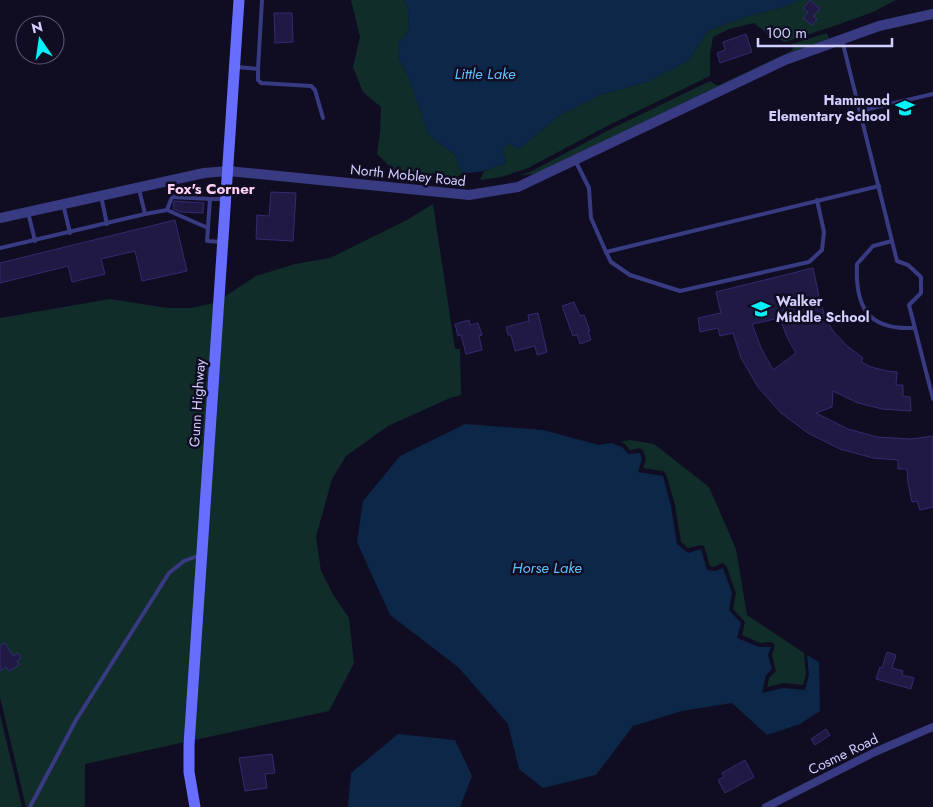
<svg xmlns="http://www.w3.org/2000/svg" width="933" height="807" viewBox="0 0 933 807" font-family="Jost,sans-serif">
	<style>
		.green { fill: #102d2a }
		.water { fill: #0c2748 }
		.building { fill: #1f1944; stroke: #342b70; fill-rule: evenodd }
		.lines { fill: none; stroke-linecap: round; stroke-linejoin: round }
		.service { stroke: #383a82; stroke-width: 4 }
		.minor { stroke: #383a82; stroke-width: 8 }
		.tertiary { stroke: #383a82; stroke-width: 10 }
		.secondary { stroke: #666dff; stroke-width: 11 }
		.labels { text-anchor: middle; stroke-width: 5; stroke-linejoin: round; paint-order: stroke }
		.poi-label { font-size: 14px; font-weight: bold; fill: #d1cfff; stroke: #100d23; text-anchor: end }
		.street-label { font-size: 14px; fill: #d1cfff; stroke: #100d23 }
		.water-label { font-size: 15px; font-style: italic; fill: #5dc0ff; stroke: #100d23 }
		.neighbourhood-label { font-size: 15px; font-weight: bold; fill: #ffd1f2; stroke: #100d23 }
	</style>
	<rect width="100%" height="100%" fill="#100d23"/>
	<g class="green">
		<polygon points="351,0 403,0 408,8 409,30 398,44 400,61 408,75 418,105 429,135 455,155 462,174 450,181 433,173 432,178 402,178 377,154 380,132 381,107 363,92 353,67 360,37"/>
		<polygon points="799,0 896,0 873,12 837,25 785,42 769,35 754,23 729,29 713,37 710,54 710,76 609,125 528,168 501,177 480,180 484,171 506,163 503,150 508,143 519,149 560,115 600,95 647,82 688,61 709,30 749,16 787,6"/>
		<polygon points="827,33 829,39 784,55 535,174 520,175 530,172 611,129 710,81 716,85 719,85 791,51 793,48 792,44"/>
		<polygon points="433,204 455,349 460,349 461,395 450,398 388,426 346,456 332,479 316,537 321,571 334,596 349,618 354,663 329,711 194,740 224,297 256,276 295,264 330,258 407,220"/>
		<polygon points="110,299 168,308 191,308 214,303 185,742 85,764 85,807 26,807 0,697 0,318"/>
		<polygon points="630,440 654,444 709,487 736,549 747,615 804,653 806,674 803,685 783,683 767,687 769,678 776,671 772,655 775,645 772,642 760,643 742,635 745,622 733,609 736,593 726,565 722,563 714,567 710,566 704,546 700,545 688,548 681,542 675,505 666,474 663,471 643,468 646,459 643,450 640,448 630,450 624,443 620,442"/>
		<polygon points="0,714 22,807 0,807"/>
	</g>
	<g class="water">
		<polygon points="403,0 799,0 787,6 749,16 709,30 688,61 647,82 600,95 560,115 519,149 508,143 503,150 506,163 484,171 462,174 455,155 429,135 418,105 408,75 400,61 398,44 409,30 408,8"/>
		<polygon points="465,424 543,430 599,445 611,443 622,447 628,454 640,453 642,459 638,472 663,476 671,506 677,544 688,553 701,549 707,570 715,571 723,568 732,593 729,610 741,623 737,638 759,647 771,647 768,655 772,669 766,675 762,693 783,688 805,690 809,675 807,655 819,662 820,711 800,724 767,735 732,703 682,711 633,726 596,775 543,788 519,769 508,724 458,667 390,615 357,542 363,501 400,456"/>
		<polygon points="398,734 455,740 472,776 460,807 348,807 351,773"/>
	</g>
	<g class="building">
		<polygon points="810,0 820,9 813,16 817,19 812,25 803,18 808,12 803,8"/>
		<polygon points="274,13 292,13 293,42 275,43"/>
		<polygon points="746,34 752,52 720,63 717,53 725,50 723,42"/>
		<polygon points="271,192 296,193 293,241 256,239 257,215 269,216"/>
		<polygon points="174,201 204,203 203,213 181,212 173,209"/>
		<polygon points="175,220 187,271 142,281 135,251 101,259 105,274 72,282 68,266 0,283 0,263"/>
		<path d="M813,268L820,301L826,319L833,331L846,345L863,358L861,362L871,367L887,371L897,372L896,385H903V396L910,397L911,411L882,409L858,403L833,391L832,407L816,413L848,429L877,437L911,439L933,436V507L920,510L917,501L912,502L908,483L907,469H898V460L873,458L840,449L808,433L781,413L758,387L741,358L733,333L720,336L718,328L700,332L698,318L721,313L716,292ZM780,318L787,337L796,353L773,370L761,348L752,324Z"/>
		<polygon points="574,302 580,316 584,315 590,331 588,331 591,340 580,344 577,335 573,336 562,306"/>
		<polygon points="538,313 547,352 537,355 535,346 515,351 511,335 508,335 506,327 529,321 528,315"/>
		<polygon points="469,320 470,325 478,323 482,335 479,336 482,350 466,354 461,335 458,336 455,324"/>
		<polygon points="5,643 13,656 18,653 21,658 17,661 19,665 9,671 6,667 0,671 0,646"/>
		<polygon points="887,652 896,655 892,668 903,671 902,675 914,678 911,689 876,679 880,667 882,668"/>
		<polygon points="826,729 830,735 815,745 811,739"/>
		<polygon points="272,754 275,773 265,774 267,788 245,791 239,758"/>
		<polygon points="745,760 754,777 725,793 718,780 724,777 722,773"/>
	</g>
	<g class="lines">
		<g class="service">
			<polyline points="842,40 897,261 908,265 921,277 921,293 909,305 933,399"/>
			<polyline points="237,67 258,69 262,0"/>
			<polyline points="258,69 258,80 261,83 311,86 315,90 323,118"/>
			<polyline points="860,111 933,94"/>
			<polyline points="575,160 589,188 591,218 606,252"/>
			<polyline points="101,196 107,224"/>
			<polyline points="172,197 210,199 207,241 222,242"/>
			<polyline points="210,199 225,199"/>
			<polyline points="817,200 824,232 822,250 809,262 680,291 630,275 611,262 606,252 879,186"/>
			<polyline points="63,204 70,233"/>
			<polyline points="167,210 208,228"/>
			<polyline points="28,212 35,241"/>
			<polyline points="145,214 167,210 172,197 169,181"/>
			<path d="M892,241L873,246L857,264C855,306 867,330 913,328"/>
			<polyline points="0,248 145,214 139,189"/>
			<polyline points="30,807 76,720 169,573 184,561 200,555"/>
		</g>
		<polyline class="minor" points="766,807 875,752 933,727"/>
		<polyline class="tertiary" points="0,218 204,173 228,171 469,195 518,187 785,60 879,26 933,14"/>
		<polyline class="secondary" points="195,807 189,772 189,745 239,0"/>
	</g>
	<defs>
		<g id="school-bare" transform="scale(1.5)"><path d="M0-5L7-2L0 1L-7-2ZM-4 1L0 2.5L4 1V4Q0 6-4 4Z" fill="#00f3fa" stroke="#100d23" stroke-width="2.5" paint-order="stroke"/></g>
	</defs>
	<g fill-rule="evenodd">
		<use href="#school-bare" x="905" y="108"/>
		<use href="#school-bare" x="761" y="309"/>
	</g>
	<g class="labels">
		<g class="poi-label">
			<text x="890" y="105">Hammond<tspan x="890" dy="16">Elementary School</tspan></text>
			<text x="776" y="306" text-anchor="start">Walker<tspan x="776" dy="16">Middle School</tspan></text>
		</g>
		<g class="street-label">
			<text transform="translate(408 175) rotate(6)" y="5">North Mobley Road</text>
			<text transform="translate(197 403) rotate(-86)" y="5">Gunn Highway</text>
			<text transform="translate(843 754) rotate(-26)" y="5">Cosme Road</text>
		</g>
		<g class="water-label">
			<text x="485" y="79">Little Lake</text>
			<text x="547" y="573">Horse Lake</text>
		</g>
		<g class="neighbourhood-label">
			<text x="211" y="194">Fox's Corner</text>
		</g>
	</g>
	<g transform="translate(40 40) rotate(347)"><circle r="24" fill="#100d23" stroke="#5d5b7b"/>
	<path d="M0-4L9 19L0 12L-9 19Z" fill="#00f3fa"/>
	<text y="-8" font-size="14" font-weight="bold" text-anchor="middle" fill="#d1cfff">N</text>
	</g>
	<path d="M758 38v8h134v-8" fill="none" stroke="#d1cfff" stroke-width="2.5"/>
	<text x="766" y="38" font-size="15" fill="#d1cfff" stroke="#100d23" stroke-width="4" paint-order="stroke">100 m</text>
</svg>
